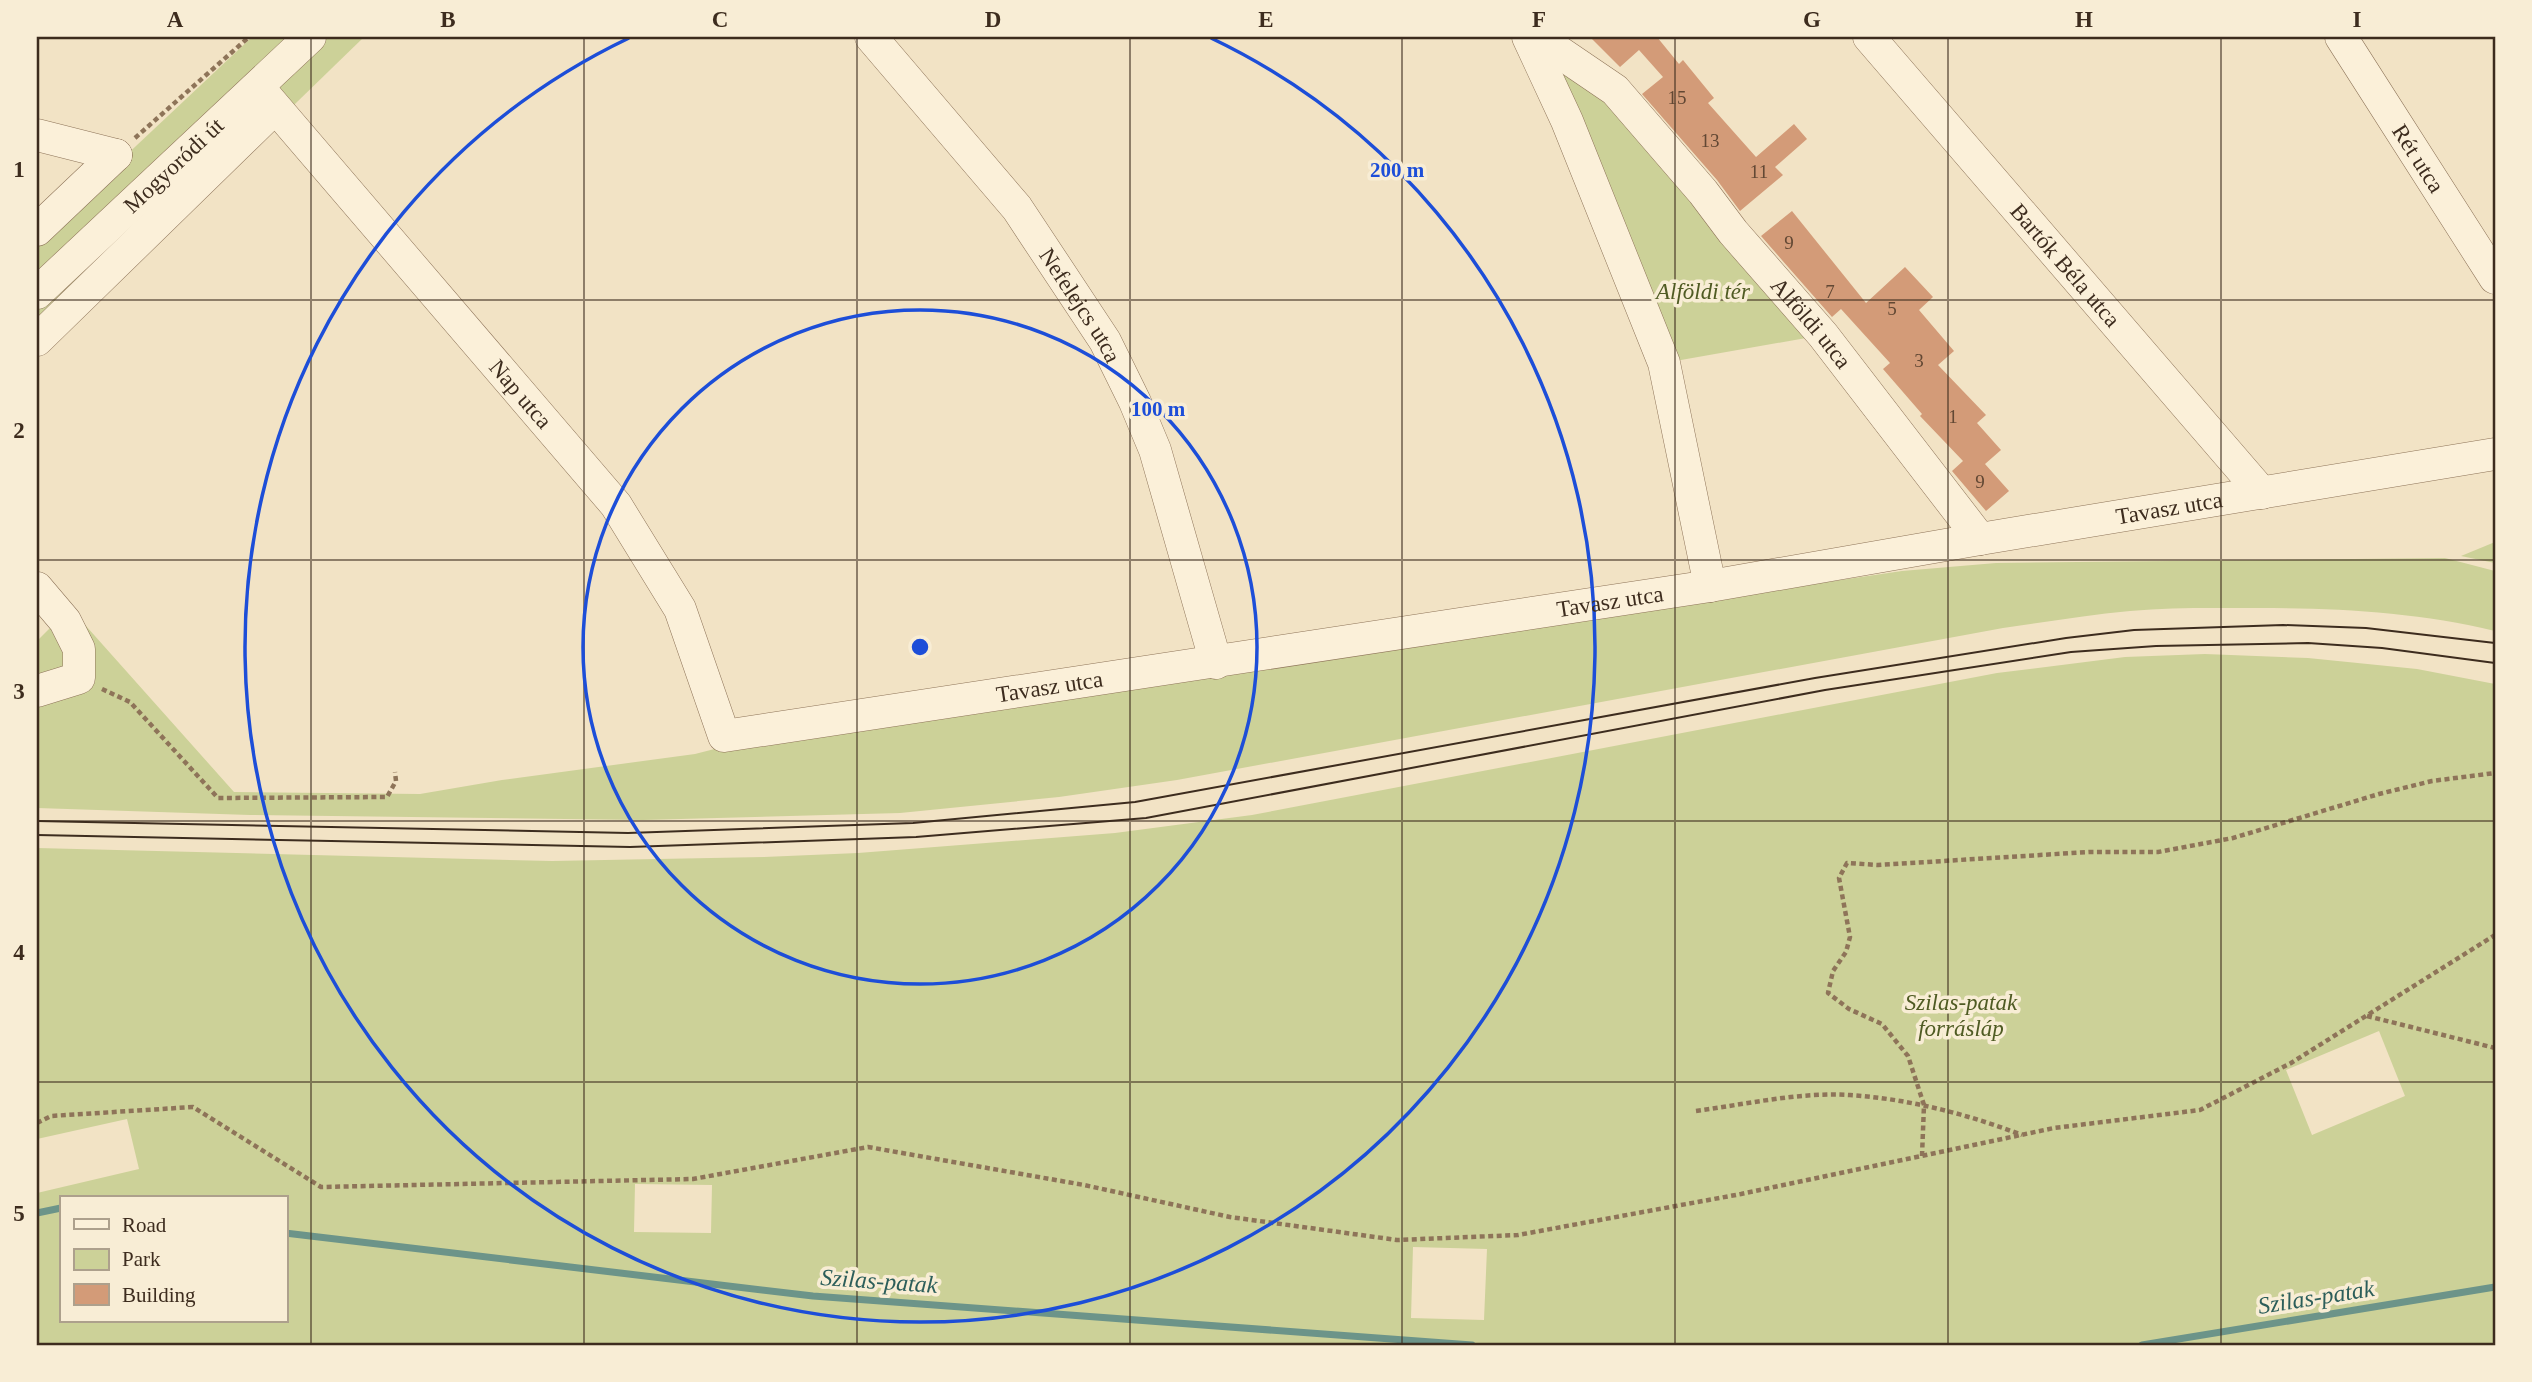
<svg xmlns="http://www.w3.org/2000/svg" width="2532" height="1382" viewBox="0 0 2532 1382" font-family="'Times New Roman',serif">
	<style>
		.green { fill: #ccd198; fill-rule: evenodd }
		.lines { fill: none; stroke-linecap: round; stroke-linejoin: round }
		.stream { stroke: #6c9489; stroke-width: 7 }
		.building { fill: #d39b78 }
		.minor-casing { stroke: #8e7459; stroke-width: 33 }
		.path { stroke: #8e7459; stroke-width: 4.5; stroke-dasharray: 5 3.5; stroke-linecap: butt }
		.minor { stroke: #fbf0d9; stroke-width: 32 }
		.tram { stroke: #3d2c1e; stroke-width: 2 }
		.grid { fill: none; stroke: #3d2c1e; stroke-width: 2; stroke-opacity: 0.55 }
		.ring { fill: none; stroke: #1d4ed8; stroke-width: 3.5 }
		.labels { text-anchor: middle; stroke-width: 7; stroke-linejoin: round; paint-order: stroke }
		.number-label { font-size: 19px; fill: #624834 }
		.street-label { font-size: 23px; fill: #3d2c1e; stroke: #f8edd5 }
		.park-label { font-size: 23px; font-style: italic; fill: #4f5b23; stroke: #f8edd5 }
		.water-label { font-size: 24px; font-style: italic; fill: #2c5e5a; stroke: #f8edd5 }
		.centre { fill: #1d4ed8; stroke: #f8edd5; stroke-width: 3.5 }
		.ring-label { font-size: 21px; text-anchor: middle; font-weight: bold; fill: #1d4ed8; stroke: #f8edd5; stroke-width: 7; stroke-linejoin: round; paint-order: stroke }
		.neatline { fill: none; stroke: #3d2c1e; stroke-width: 2.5 }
		.grid-label { font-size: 23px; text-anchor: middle; font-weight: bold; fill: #3d2c1e }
	</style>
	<rect width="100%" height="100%" fill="#f2e3c5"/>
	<g class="green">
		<polygon points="252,37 364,37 37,354 37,239"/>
		<polygon points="1537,37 1615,90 1823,335 1664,363"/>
		<polygon points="2495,542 2495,563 2461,556"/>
		<path d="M2445,558L2495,571V631C2418,612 2337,608 2258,608C2215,608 2172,607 2130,611C2088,615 2045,622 2003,628L1177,780L1059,797L900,813L643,820L250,815L37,808V641L70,608L234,792L420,794L502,780L695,754L738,743L1902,571L1996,563Z"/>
		<path d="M2205,654L2308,658L2417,669L2495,684V1345H37V1193L139,1169L127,1119L37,1139V848L552,861L764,857L858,853L1115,833L1252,815L1997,673L2125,657ZM2379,1031L2405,1096L2312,1135L2286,1070ZM635,1184L712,1185L711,1233L634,1232ZM61,1198H285V1321H61ZM1413,1247L1487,1249L1484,1320L1411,1318Z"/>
	</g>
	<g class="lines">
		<g class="stream">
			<polyline points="37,1213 61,1208"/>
			<polyline points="285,1233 813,1296 1472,1345"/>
			<polyline points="2142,1345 2495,1287"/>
		</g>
	</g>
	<g class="building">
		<polygon points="1590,37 1657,37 1679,64 1683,60 1714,98 1708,103 1756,157 1794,124 1807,139 1775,167 1783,175 1740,211 1717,180 1642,94 1663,77 1639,50 1620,67"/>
		<polygon points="1792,211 1866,303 1905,267 1933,297 1919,310 1954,351 1938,365 1986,415 1977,423 2001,450 1985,464 2009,491 1986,511 1952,471 1963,461 1920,416 1922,414 1883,369 1890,363 1841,309 1832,317 1761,236"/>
	</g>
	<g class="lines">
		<g class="minor-casing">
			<g id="minor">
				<path id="s1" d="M871,37L1017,208L1105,341L1135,402L1155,450L1216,663"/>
				<polyline points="1528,37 1567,121 1664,363 1710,586"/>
				<path id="s2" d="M1537,37L1615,90L1703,192L1733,232L1823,335L1980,539"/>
				<path id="s3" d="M1869,37L2262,493"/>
				<path id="s4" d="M2341,37L2495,278"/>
				<path id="s5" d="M258,87L616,505L680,609L724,736L1710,586L1980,539L2495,454"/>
				<polyline points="37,135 116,155"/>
				<polyline points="37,230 116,155"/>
				<path id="s6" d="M37,293L310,37"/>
				<polyline points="37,340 275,108"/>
				<polyline points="37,588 65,621 79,649 79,678 37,691"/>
			</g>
		</g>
		<g class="path">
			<polyline points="135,138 249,37"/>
			<polyline points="102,689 130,702 218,798 387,797 396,781 395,772"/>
			<polyline points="2367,1016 2495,1048"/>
			<path d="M1696,1111C1747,1104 1799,1092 1850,1095C1909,1099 1967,1114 2022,1135"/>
			<polyline points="37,1123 51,1116 193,1107 321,1187 693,1179 868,1147 1084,1185 1230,1217 1397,1240 1518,1235 1741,1194 2054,1128 2200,1110 2291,1063 2495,935"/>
			<polyline points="1922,1156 1924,1105 1908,1056 1882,1024 1849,1009 1828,993 1833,971 1846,952 1850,937 1839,878 1847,863 1878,865 2089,852 2158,852 2233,838 2379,794 2432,781 2495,773"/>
		</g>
		<use href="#minor" class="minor"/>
		<g class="tram">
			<polyline points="37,821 628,833 913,823 1135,802 1815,678 2066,638 2134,630 2283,625 2366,628 2495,643"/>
			<polyline points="37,835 630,847 916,837 1146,818 1825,690 2071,652 2156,646 2308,643 2382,648 2495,663"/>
		</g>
	</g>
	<path class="grid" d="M311,37V1345M584,37V1345M857,37V1345M1130,37V1345M1402,37V1345M1675,37V1345M1948,37V1345M2221,37V1345M37,300H2495M37,560H2495M37,821H2495M37,1082H2495"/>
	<g class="ring">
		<circle cx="920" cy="647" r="337"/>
		<path d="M1211 38A675 675 0 1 1 629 38"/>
	</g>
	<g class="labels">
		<g class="number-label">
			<text x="1677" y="104">15</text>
			<text x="1710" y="147">13</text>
			<text x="1759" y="178">11</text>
			<text x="1789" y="249">9</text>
			<text x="1830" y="298">7</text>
			<text x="1892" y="315">5</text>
			<text x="1919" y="367">3</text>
			<text x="1953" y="423">1</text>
			<text x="1980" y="488">9</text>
		</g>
		<g class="street-label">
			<text dy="8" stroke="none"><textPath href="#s4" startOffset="144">Rét utca</textPath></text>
			<text dy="8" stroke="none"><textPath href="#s6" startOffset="187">Mogyoródi út</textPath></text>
			<text dy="8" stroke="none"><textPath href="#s3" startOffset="301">Bartók Béla utca</textPath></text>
			<text dy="8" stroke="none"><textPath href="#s1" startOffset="341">Nefelejcs utca</textPath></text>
			<text dy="8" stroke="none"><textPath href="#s2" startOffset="399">Alföldi utca</textPath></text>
			<text dy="8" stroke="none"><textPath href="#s5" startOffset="404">Nap utca</textPath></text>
			<text dy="8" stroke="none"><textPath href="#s5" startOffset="2270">Tavasz utca</textPath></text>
			<text dy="8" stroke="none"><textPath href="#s5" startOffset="1703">Tavasz utca</textPath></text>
			<text dy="8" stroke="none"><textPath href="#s5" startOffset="1136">Tavasz utca</textPath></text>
		</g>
		<g class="park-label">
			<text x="1703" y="299">Alföldi tér</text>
			<text x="1961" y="1010">Szilas-patak<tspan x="1961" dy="26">forrásláp</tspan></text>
		</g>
		<g class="water-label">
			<text transform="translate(879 1281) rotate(4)" y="8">Szilas-patak</text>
			<text transform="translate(2316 1297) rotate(-9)" y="8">Szilas-patak</text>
		</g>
	</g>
	<circle cx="920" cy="647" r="10" class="centre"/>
	<g class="ring-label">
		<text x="1397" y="177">200 m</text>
		<text x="1158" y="416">100 m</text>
	</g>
	<rect width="2532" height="1382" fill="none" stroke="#f8edd5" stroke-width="77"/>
	<rect x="60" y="1196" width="228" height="126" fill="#f8edd5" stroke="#ada08c" stroke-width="2"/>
	<rect x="74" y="1219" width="35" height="10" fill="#fbf0d9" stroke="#ada08c" stroke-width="2"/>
	<text x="122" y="1232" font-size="21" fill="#3d2c1e">Road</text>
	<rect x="74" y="1249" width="35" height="21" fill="#ccd198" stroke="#ada08c" stroke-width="2"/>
	<text x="122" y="1266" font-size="21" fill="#3d2c1e">Park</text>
	<rect x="74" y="1284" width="35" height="21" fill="#d39b78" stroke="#ada08c" stroke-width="2"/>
	<text x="122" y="1302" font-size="21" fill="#3d2c1e">Building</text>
	<rect x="38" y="38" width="2456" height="1306" class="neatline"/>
	<g class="grid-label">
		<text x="175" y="27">A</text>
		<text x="448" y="27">B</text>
		<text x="720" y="27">C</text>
		<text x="993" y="27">D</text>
		<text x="1266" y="27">E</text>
		<text x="1539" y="27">F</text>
		<text x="1812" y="27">G</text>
		<text x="2084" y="27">H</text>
		<text x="2357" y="27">I</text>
		<text x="19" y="177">1</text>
		<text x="19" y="438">2</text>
		<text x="19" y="699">3</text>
		<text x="19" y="960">4</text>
		<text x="19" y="1221">5</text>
	</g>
</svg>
